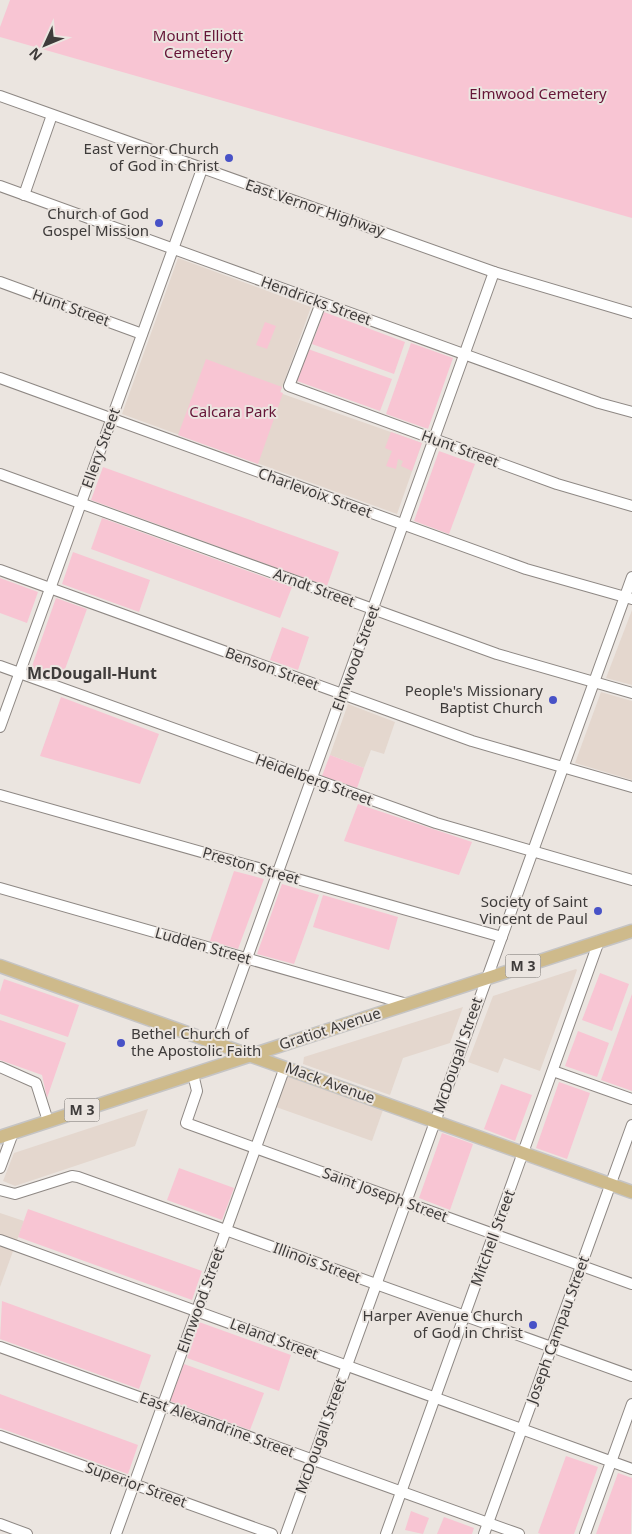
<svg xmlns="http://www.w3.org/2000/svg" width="632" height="1534" viewBox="0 0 632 1534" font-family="'Noto Sans',sans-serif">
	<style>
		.built { fill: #e4d7ce }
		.green { fill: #f8c5d3 }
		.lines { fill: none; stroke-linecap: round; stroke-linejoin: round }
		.minor-casing { stroke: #8e8884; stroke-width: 12 }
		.major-casing { stroke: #c5c4c4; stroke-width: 15 }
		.minor { stroke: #fff; stroke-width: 10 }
		.major { stroke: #ceba8b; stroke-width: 12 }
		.poi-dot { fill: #4852c7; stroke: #ebe5e0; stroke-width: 2 }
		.labels { text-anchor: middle; stroke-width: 4; stroke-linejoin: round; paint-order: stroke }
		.shield { fill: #ebe5e0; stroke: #726e6c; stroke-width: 1 }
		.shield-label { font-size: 14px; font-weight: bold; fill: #3e3b3a }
		.park-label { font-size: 15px; fill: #651537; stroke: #ebe5e0 }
		.poi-label { font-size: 15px; fill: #3e3b3a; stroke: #ebe5e0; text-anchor: end }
		.street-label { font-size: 15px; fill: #3e3b3a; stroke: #ebe5e0 }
		.neighbourhood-label { font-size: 16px; font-weight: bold; fill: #3e3b3a; stroke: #ebe5e0 }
	</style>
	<rect width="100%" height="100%" fill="#ebe5e0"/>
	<g class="built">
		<polygon points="178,258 311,307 280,393 422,443 397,514 122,414"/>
		<polygon points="632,610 632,685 606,678"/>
		<polygon points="601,692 632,701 632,780 575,763"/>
		<polygon points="348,704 395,722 384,754 371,750 364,768 330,755"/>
		<polygon points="576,969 577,970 540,1071 504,1058 498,1073 468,1062 493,996"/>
		<polygon points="463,1007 450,1043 403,1058 390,1095 303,1064 304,1057"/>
		<polygon points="287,1076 383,1110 372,1141 276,1107"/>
		<polygon points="148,1109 135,1146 15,1186 3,1181 14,1153"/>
		<polygon points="0,1213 24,1221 0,1287"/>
	</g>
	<g class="green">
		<polygon points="10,0 632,0 632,218 0,37 0,27"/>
		<polygon points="324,312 405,342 394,374 312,344"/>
		<polygon points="265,322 276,326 267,349 256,345"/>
		<polygon points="411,343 453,358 428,429 386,414"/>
		<polygon points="308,349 392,379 380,411 297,381"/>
		<polygon points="206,359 282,387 280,392 283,393 258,464 178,435"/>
		<polygon points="391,432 422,443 412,471 401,466 403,461 398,459 396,469 386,466 392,451 385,448"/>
		<polygon points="439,451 475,464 449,534 414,521"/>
		<polygon points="103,467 339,552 327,586 91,500"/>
		<polygon points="102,518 292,587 280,618 91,549"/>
		<polygon points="73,552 150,580 139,612 62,584"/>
		<polygon points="0,578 38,592 27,623 0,613"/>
		<polygon points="56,598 87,609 61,680 31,669"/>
		<polygon points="282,627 309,637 298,670 270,660"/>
		<polygon points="61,697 159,734 140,784 40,756"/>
		<polygon points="330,755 364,768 357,788 322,776"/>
		<polygon points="358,804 472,842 459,875 344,841"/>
		<polygon points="234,871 264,879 238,949 210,941"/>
		<polygon points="282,884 319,895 294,964 257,954"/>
		<polygon points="323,895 398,917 389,950 313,927"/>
		<polygon points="600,973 629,984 612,1031 582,1020"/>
		<polygon points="4,979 79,1005 68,1037 0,1014 0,992"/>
		<polygon points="632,994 632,1091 601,1080"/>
		<polygon points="0,1020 66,1043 47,1098 42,1075 0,1060"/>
		<polygon points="578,1031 609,1043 597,1077 565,1066"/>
		<polygon points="559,1082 590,1093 567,1159 536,1148"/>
		<polygon points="501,1084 532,1095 515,1141 484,1129"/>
		<polygon points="442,1133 473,1144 450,1210 419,1198"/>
		<polygon points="179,1168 234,1188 222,1220 167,1200"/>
		<polygon points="28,1209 202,1271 192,1300 18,1237"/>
		<polygon points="2,1301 151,1355 139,1389 0,1339"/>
		<polygon points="199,1322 291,1355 279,1391 187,1358"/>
		<polygon points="184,1364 264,1393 250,1430 170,1401"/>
		<polygon points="0,1394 138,1445 128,1474 0,1428"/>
		<polygon points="566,1456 598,1467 574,1534 541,1534 538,1533"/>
		<polygon points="618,1473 632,1478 631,1534 596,1534"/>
		<polygon points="411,1511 429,1518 423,1534 405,1530"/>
		<polygon points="444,1517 474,1528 472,1534 437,1534"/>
	</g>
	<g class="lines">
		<g class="minor-casing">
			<g id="minor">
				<polyline points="0,96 494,272 632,313"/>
				<polyline points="0,186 599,403 632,412"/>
				<polyline points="24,195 52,115"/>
				<polyline points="0,282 142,334"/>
				<polyline points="321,303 289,386 557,484 632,506"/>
				<polyline points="0,378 526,569 632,599"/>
				<polyline points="0,474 497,654 632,693"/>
				<polyline points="0,570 472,741 632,787"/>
				<polyline points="0,666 436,823 632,880"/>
				<polyline points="0,727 202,169"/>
				<polyline points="0,795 502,937"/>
				<polyline points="0,888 407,1004"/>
				<polyline points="216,1044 494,272"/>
				<polyline points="0,1067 36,1083 48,1121"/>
				<polyline points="553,1071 632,1099"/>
				<polyline points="193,1074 197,1091 186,1123 632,1284"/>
				<polyline points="0,1168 13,1133"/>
				<polyline points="0,1190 15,1194 72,1176 78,1177 632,1376"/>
				<polyline points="0,1240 632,1469"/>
				<polyline points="0,1347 519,1534"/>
				<polyline points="0,1436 272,1534"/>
				<polyline points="0,1524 27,1534"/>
				<polyline points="116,1534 285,1067"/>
				<polyline points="286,1534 632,577"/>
				<polyline points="386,1534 599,941"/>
				<polyline points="484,1534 632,1125"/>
				<polyline points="585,1534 632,1404"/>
			</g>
		</g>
		<g class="major-casing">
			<g id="major">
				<polyline points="0,966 632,1192"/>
				<polyline points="0,1137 632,931"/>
			</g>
		</g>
		<use href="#minor" class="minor"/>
		<use href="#major" class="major"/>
	</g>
	<g class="poi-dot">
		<circle cx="229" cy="158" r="5"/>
		<circle cx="159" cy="223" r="5"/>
		<circle cx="553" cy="700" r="5"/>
		<circle cx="598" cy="911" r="5"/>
		<circle cx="121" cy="1043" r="5"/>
		<circle cx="533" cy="1325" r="5"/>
	</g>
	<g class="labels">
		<g class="shield">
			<rect x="505.5" y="954.5" width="35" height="23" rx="4"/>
			<rect x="64.5" y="1098.5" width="35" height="23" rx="4"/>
		</g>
		<g class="shield-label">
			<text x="523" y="971">M 3</text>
			<text x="82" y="1115">M 3</text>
		</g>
		<g class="park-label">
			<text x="198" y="41">Mount Elliott<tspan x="198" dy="17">Cemetery</tspan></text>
			<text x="538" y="99">Elmwood Cemetery</text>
			<text x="233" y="417">Calcara Park</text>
		</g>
		<g class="poi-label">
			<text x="219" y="154">East Vernor Church<tspan x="219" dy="17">of God in Christ</tspan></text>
			<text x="149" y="219">Church of God<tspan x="149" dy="17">Gospel Mission</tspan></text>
			<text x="543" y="696">People's Missionary<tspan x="543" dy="17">Baptist Church</tspan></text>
			<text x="588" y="907">Society of Saint<tspan x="588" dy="17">Vincent de Paul</tspan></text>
			<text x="131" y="1039" text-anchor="start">Bethel Church of<tspan x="131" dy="17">the Apostolic Faith</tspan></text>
			<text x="523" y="1321">Harper Avenue Church<tspan x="523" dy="17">of God in Christ</tspan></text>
		</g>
		<g class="street-label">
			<text transform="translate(315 208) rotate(19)" y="5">East Vernor Highway</text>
			<text transform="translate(316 301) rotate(20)" y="5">Hendricks Street</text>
			<text transform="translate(71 308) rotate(20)" y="5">Hunt Street</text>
			<text transform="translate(101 448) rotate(-70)" y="5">Ellery Street</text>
			<text transform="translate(460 449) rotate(20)" y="5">Hunt Street</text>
			<text transform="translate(315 493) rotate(20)" y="5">Charlevoix Street</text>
			<text transform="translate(314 588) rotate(20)" y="5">Arndt Street</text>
			<text transform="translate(356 658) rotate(-70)" y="5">Elmwood Street</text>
			<text transform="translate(272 669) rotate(20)" y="5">Benson Street</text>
			<text transform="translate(314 780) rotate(20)" y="5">Heidelberg Street</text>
			<text transform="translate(251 866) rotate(16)" y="5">Preston Street</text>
			<text transform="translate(203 946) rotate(16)" y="5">Ludden Street</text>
			<text transform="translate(330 1029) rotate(-18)" y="5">Gratiot Avenue</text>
			<text transform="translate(458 1055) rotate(-71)" y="5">McDougall Street</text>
			<text transform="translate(330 1083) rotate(20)" y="5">Mack Avenue</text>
			<text transform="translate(385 1195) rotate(20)" y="5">Saint Joseph Street</text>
			<text transform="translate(493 1238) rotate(-70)" y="5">Mitchell Street</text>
			<text transform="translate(317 1263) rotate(20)" y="5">Illinois Street</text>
			<text transform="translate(201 1300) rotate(-70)" y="5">Elmwood Street</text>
			<text transform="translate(558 1330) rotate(-70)" y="5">Joseph Campau Street</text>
			<text transform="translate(274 1339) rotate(20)" y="5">Leland Street</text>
			<text transform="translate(217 1425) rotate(20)" y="5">East Alexandrine Street</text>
			<text transform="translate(321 1436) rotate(-70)" y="5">McDougall Street</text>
			<text transform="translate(136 1485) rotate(20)" y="5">Superior Street</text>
		</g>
		<g class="neighbourhood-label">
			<text x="92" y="679">McDougall-Hunt</text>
		</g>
	</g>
	<g transform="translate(45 45) rotate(226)" stroke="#ebe5e0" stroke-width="4" paint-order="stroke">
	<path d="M0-4L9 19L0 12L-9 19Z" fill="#3e3b3a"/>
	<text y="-8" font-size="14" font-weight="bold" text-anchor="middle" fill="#3e3b3a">N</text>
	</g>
</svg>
